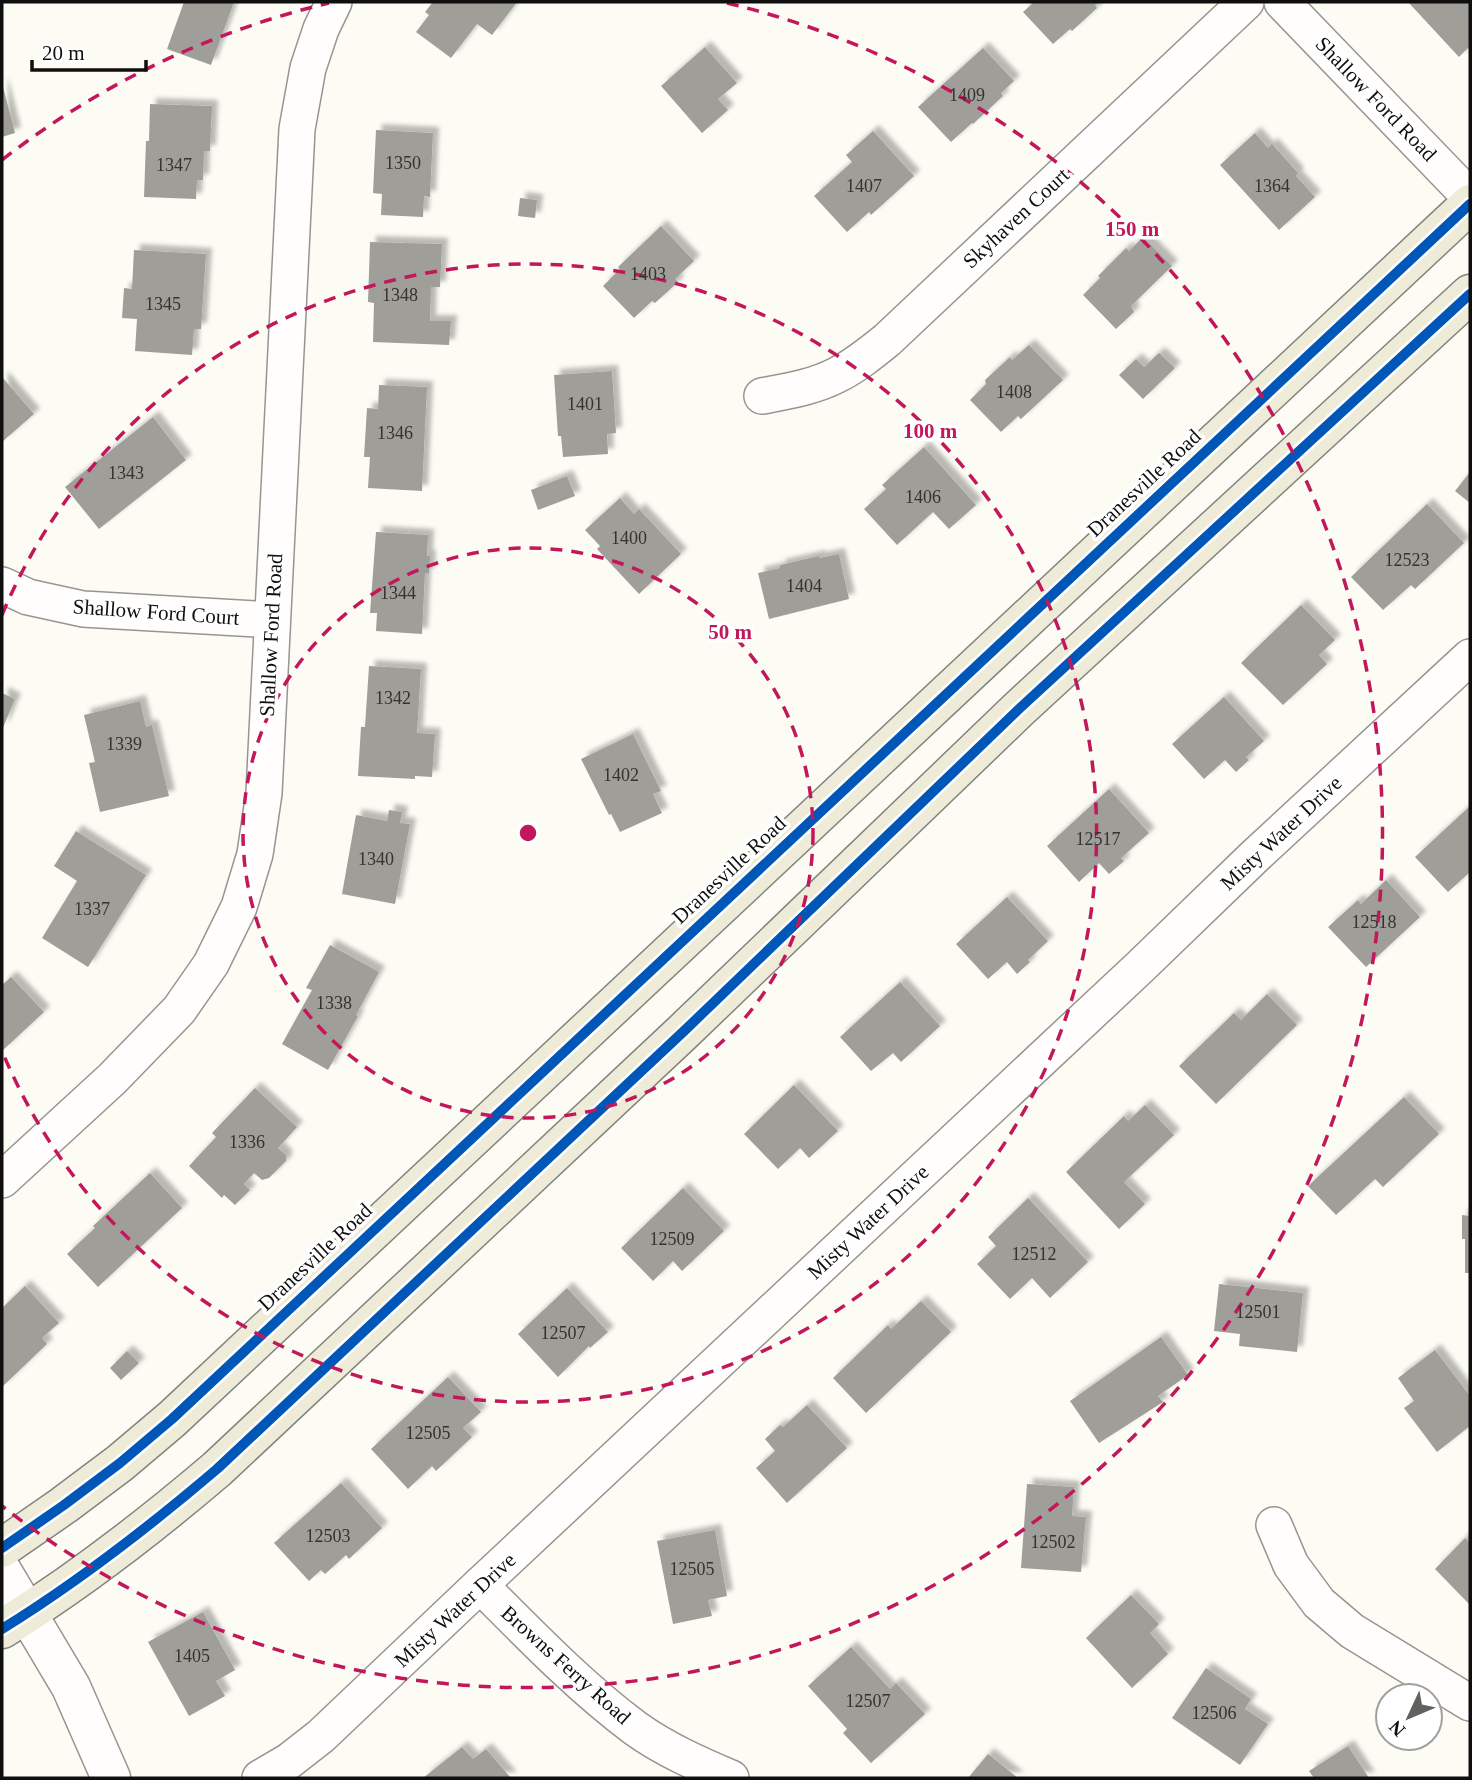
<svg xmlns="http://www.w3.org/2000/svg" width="1472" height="1780" viewBox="0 0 1472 1780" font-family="'Times New Roman',serif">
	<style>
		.building { fill: #a09e99; filter: url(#shadow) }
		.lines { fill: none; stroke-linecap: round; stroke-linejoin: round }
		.minor-casing { stroke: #969592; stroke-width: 38 }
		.tertiary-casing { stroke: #969592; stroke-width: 41 }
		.primary-casing { stroke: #83837f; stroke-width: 41 }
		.minor { stroke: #fffefd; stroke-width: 35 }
		.tertiary { stroke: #fffefd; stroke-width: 38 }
		.primary { stroke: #eeebd9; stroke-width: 38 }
		.cycleway-casing { stroke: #fff; stroke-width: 15 }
		.cycleway { stroke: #0057b8; stroke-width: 10 }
		.ring { fill: none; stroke: #c2185b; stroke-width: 3.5; stroke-dasharray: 12 9 }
		.labels { text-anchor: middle; stroke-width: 7; stroke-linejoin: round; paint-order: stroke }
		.number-label { font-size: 18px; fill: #333332 }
		.street-label { font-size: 21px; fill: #0f0f0f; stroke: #fff }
		.centre { fill: #c2185b; stroke: #fff; stroke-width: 3.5 }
		.ring-label { font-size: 21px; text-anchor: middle; font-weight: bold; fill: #c2185b; stroke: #fff; stroke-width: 7; stroke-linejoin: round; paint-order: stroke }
	</style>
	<defs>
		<filter id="shadow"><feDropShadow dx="6" dy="-6" stdDeviation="2" flood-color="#0004"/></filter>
	</defs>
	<rect width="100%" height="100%" fill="#fcfbf4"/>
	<g class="building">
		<polygon points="184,2 234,2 211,65 167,49"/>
		<polygon points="433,2 517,2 492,35 477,24 451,58 416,32 429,15 425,12"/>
		<polygon points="1034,2 1099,2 1095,5 1097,8 1072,31 1070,29 1053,44 1023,12"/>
		<polygon points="1408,2 1470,2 1470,46 1459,57"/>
		<polygon points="705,47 737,83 718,99 728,110 702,133 661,86"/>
		<polygon points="983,48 1014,81 1001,93 1003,96 973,124 972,123 951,142 918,107"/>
		<polygon points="2,83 15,133 2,137"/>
		<polygon points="150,104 212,106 210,151 204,151 203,180 197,180 196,199 144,197 146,141 149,141"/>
		<polygon points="376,130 433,133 430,197 424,196 423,217 381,215 382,194 373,193"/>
		<polygon points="873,131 914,176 871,215 869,212 847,232 814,196 852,162 846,155"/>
		<polygon points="1255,133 1268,148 1272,144 1298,173 1296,176 1315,197 1279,230 1220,165"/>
		<polygon points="520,198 537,200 535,218 518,216"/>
		<polygon points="661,226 694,261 675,279 678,282 655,303 652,301 634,318 603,286 620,269 618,267"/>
		<polygon points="1143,237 1172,266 1131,306 1134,312 1116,329 1083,295 1100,278 1098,276 1126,248 1129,251"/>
		<polygon points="370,242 442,244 440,287 431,287 430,321 451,321 449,345 373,342 374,303 368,302"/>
		<polygon points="134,250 206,254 201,329 194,329 192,355 135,351 137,319 122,318 124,288 132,289"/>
		<polygon points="1029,345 1063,380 1021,419 1018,416 1001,432 970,400 986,384 985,380 1010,357 1012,360"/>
		<polygon points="1159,353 1175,368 1143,399 1119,375 1136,359 1144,367"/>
		<polygon points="612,371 616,433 607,434 608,454 563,457 561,436 558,436 554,375"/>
		<polygon points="2,377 34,414 2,442"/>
		<polygon points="379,385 427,387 422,491 368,488 370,457 364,457 367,408 378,409"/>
		<polygon points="153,417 186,460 99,529 65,487"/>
		<polygon points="924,447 976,505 949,529 933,512 897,545 864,509 886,489 882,485"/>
		<polygon points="1470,472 1470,503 1455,491"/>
		<polygon points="567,476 575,496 538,510 531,490"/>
		<polygon points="620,498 634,514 639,509 681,554 639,594 597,549 600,546 585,530"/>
		<polygon points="1427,504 1464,543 1415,589 1411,585 1383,610 1351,577"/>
		<polygon points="376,532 428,535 427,556 430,556 429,574 425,573 422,634 376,631 377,613 370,613"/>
		<polygon points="839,554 849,599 769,619 758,573 780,568 780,565 819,556 820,558"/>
		<polygon points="1301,605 1335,640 1319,655 1327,664 1283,705 1241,663"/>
		<polygon points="369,666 421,669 417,733 435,734 432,777 415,776 415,779 358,776 361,727 365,727"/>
		<polygon points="2,693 15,699 2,730"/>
		<polygon points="1224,697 1264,741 1246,757 1249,760 1236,772 1225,760 1204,779 1172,744"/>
		<polygon points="140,701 146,727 152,725 169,796 100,812 89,763 95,762 84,715"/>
		<polygon points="633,734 661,791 653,794 662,813 620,832 611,814 609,815 581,759"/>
		<polygon points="1109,789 1149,833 1121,858 1124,861 1109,874 1099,863 1079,882 1047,846"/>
		<polygon points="1470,806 1470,872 1448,892 1415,857"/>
		<polygon points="389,810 402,812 400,823 410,824 395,904 342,894 356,815 387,821"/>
		<polygon points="76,831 146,875 88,967 42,938 77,881 54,866"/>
		<polygon points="1386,880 1420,917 1366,967 1328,927 1358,900 1361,904"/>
		<polygon points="1007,897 1048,941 1028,960 1030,962 1017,974 1007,962 988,979 956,944"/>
		<polygon points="330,945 379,972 356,1015 358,1016 328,1070 282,1044 312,990 306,988"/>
		<polygon points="11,977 44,1012 2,1051 2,985"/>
		<polygon points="900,982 940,1026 901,1062 893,1053 871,1071 840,1037"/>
		<polygon points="1267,994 1297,1025 1216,1104 1179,1066 1234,1013 1241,1020"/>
		<polygon points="794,1085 838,1131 809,1158 800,1148 778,1169 744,1134"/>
		<polygon points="255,1088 297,1127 278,1148 286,1155 286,1161 269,1178 262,1180 254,1173 244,1184 250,1190 235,1205 224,1195 222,1198 189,1166 216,1137 212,1133"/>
		<polygon points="1404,1097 1439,1134 1383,1187 1375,1179 1336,1215 1308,1186"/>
		<polygon points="1145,1105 1174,1135 1124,1182 1145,1204 1119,1229 1066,1172 1124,1116 1128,1121"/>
		<polygon points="150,1173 182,1208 98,1287 67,1254 95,1228 93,1226"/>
		<polygon points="683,1188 724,1231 682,1271 673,1261 653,1281 621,1248"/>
		<polygon points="1028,1198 1088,1262 1050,1298 1032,1278 1010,1299 977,1264 996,1246 988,1237"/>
		<polygon points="1462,1215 1470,1216 1470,1273 1465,1273 1465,1239 1462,1239"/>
		<polygon points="1219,1284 1303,1293 1297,1352 1239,1346 1240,1334 1214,1331"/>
		<polygon points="25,1286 59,1323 42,1338 47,1344 2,1387 2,1308"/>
		<polygon points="567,1288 608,1332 590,1348 589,1346 558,1377 518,1334"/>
		<polygon points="921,1301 951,1332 866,1413 833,1378 888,1325 891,1329"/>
		<polygon points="1161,1337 1188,1375 1158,1396 1163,1402 1099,1443 1070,1401"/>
		<polygon points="1435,1350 1470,1396 1470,1426 1437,1452 1404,1408 1414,1401 1398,1378"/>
		<polygon points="127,1351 139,1363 121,1380 110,1368"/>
		<polygon points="448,1377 481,1412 463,1428 472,1437 436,1471 432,1466 408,1489 371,1449"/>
		<polygon points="807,1405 847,1448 787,1503 756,1468 775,1451 765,1439 780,1425 783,1427"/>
		<polygon points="341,1483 382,1528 349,1559 346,1555 325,1574 321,1570 309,1581 274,1543"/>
		<polygon points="1027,1484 1074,1487 1072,1516 1086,1517 1081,1572 1021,1568"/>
		<polygon points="715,1530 727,1596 708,1600 712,1616 673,1624 657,1541"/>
		<polygon points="1465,1538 1470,1543 1470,1605 1435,1569"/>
		<polygon points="1131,1595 1159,1624 1150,1633 1168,1654 1132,1688 1086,1638"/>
		<polygon points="203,1612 235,1670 216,1681 225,1696 189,1716 148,1642"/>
		<polygon points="851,1647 890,1689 896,1683 925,1714 871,1763 843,1733 847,1729 808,1686"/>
		<polygon points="1206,1668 1251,1699 1245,1709 1268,1724 1240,1765 1172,1718"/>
		<polygon points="1348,1746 1369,1778 1314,1778 1309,1771"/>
		<polygon points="462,1747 473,1759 486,1749 511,1778 423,1778"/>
		<polygon points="988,1754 1018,1778 968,1778"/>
	</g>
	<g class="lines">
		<g class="minor-casing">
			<g id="minor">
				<polyline points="1282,2 1470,197"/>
				<path d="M762,396C788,391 814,387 837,375C855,366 871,353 887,340L1246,2"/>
				<polyline points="2,585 28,597 83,609 272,620"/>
				<polyline points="2,1180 112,1079 179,1010 211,964 239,907 255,854 264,793 297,129 308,68 321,29 334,2"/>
				<polyline points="1274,1525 1291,1565 1319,1603 1352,1631 1470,1703"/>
				<path d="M480,1585C530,1635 579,1686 635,1728C664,1749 698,1764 731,1778"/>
				<polyline points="260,1778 289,1761 321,1736 480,1585 1140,967 1255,856 1470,657"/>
			</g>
		</g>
		<g class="tertiary-casing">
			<polyline id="tertiary" points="2,1571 71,1687 111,1778"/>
		</g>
		<g class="primary-casing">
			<g id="primary">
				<polyline points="2,1548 64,1505 120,1463 172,1419 1470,204"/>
				<path d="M2,1629C78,1582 149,1527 217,1469L683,1032L1020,708L1470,294"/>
			</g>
		</g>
		<use href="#minor" class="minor"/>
		<use href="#tertiary" class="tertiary"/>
		<use href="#primary" class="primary"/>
		<g class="cycleway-casing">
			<g id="cycleway">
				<polyline points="2,1548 64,1505 120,1463 172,1419 1470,204"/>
				<path d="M2,1629C78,1582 149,1527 217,1469L683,1032L1020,708L1470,294"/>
			</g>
		</g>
		<use href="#cycleway" class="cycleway"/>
	</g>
	<g class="ring">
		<circle cx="528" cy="833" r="285"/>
		<path d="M2 615A569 569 0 1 1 2 1051"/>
		<path d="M2 160A854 854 0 0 1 329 3M727 3A854 854 0 1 1 2 1506"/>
	</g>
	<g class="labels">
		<g class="number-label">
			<text x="967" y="101">1409</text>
			<text x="403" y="169">1350</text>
			<text x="174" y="171">1347</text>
			<text x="864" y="192">1407</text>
			<text x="1272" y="192">1364</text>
			<text x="648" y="280">1403</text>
			<text x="400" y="301">1348</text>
			<text x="163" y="310">1345</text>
			<text x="1014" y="398">1408</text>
			<text x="585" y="410">1401</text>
			<text x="395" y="439">1346</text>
			<text x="126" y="479">1343</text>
			<text x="923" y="503">1406</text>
			<text x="629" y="544">1400</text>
			<text x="1407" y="566">12523</text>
			<text x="804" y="592">1404</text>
			<text x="398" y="599">1344</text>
			<text x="393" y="704">1342</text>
			<text x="124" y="750">1339</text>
			<text x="621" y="781">1402</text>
			<text x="1098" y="845">12517</text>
			<text x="376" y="865">1340</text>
			<text x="92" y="915">1337</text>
			<text x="1374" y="928">12518</text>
			<text x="334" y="1009">1338</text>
			<text x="247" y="1148">1336</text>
			<text x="672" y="1245">12509</text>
			<text x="1034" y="1260">12512</text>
			<text x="1258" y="1318">12501</text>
			<text x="563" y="1339">12507</text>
			<text x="428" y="1439">12505</text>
			<text x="328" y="1542">12503</text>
			<text x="1053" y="1548">12502</text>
			<text x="692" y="1575">12505</text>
			<text x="192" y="1662">1405</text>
			<text x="868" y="1707">12507</text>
			<text x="1214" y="1719">12506</text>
		</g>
		<g class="street-label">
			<text transform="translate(1376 99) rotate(46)" y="7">Shallow Ford Road</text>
			<text transform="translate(1016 218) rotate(-43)" y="7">Skyhaven Court</text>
			<text transform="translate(1144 483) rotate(-43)" y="7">Dranesville Road</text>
			<text transform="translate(156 612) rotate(4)" y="7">Shallow Ford Court</text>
			<text transform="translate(271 635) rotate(-87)" y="7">Shallow Ford Road</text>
			<text transform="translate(1281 833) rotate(-43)" y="7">Misty Water Drive</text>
			<text transform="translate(729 870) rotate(-43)" y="7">Dranesville Road</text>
			<text transform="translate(868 1222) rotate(-43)" y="7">Misty Water Drive</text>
			<text transform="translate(315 1257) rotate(-43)" y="7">Dranesville Road</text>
			<text transform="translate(455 1610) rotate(-43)" y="7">Misty Water Drive</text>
			<text transform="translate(566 1665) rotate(42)" y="7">Browns Ferry Road</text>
		</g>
	</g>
	<circle cx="528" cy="833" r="10" class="centre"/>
	<g class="ring-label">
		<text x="1132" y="236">150 m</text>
		<text x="930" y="438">100 m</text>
		<text x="730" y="639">50 m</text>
	</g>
	<rect width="1472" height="1780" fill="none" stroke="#0f0f0f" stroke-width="7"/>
	<g transform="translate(1409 1717) rotate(226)"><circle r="33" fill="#ffffff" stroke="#9f9f9f" stroke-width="2"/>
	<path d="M0-5L12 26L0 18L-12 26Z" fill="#62625f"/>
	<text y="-10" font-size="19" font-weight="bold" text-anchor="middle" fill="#0f0f0f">N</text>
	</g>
	<path d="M32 60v10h114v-10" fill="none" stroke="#0f0f0f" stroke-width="3.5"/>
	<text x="42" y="60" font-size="21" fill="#0f0f0f" stroke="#ffffff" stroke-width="5" paint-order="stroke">20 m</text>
</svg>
